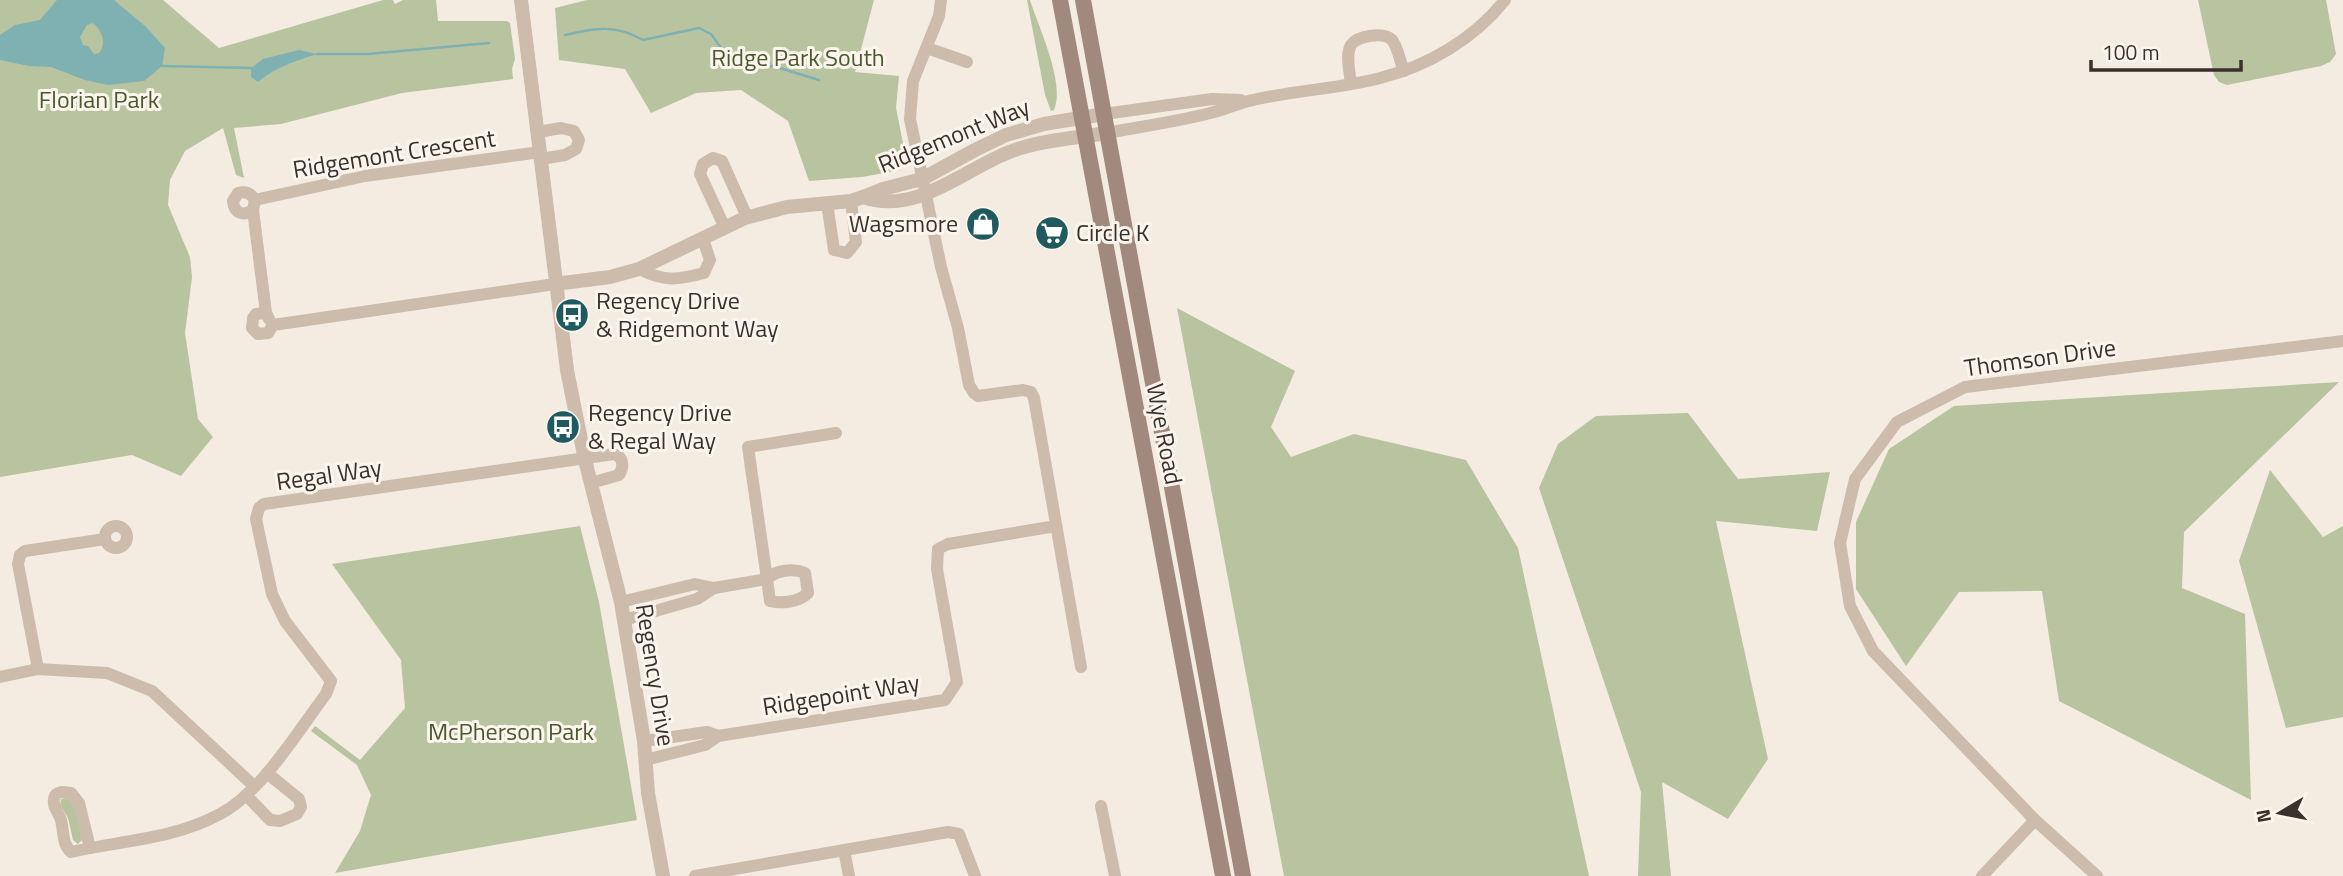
<svg xmlns="http://www.w3.org/2000/svg" width="2343" height="876" viewBox="0 0 2343 876" font-family="'Titillium Web',sans-serif">
	<style>
		.green { fill: #b8c4a0 }
		.water { fill: #7fb0b2; fill-rule: evenodd }
		.lines { fill: none; stroke-linecap: round; stroke-linejoin: round }
		.stream { stroke: #7fb0b2; stroke-width: 2.5 }
		.minor { stroke: #cdbbac; stroke-width: 12 }
		.tertiary { stroke: #cdbbac; stroke-width: 14 }
		.secondary { stroke: #a18a7d; stroke-width: 16 }
		.labels { text-anchor: middle; stroke-width: 6; stroke-linejoin: round; paint-order: stroke }
		.park-label { font-size: 24px; fill: #4a5a2e; stroke: #fbf5ee }
		.street-label { font-size: 24px; fill: #3b302b; stroke: #fbf5ee }
		.poi-label { font-size: 24px; fill: #3b302b; stroke: #fbf5ee; text-anchor: start }
	</style>
	<rect width="100%" height="100%" fill="#f4ebe1"/>
	<g class="green">
		<polygon points="0,0 163,0 219,48 383,0 393,0 395,4 403,0 436,0 438,21 507,21 510,23 515,59 512,69 513,79 402,93 281,124 234,128 244,178 236,175 223,128 185,151 170,180 168,205 190,257 192,277 185,333 198,419 213,437 181,476 132,455 0,477"/>
		<polygon points="587,0 874,0 855,72 899,76 896,108 906,158 901,170 862,177 809,181 788,121 741,90 696,93 651,113 625,69 559,60 555,8"/>
		<path d="M1027,0H1030C1038,26 1066,84 1054,110L1051,111L1045,95Z"/>
		<polygon points="2198,0 2326,0 2336,54 2330,62 2321,66 2227,85 2219,82 2214,75"/>
		<polygon points="1177,308 1295,371 1271,427 1291,457 1354,434 1466,460 1518,548 1589,876 1284,876"/>
		<polygon points="2339,382 2184,532 2182,588 2245,614 2251,800 2059,701 2042,591 1959,592 1906,666 1856,589 1856,522 1889,449 1954,406"/>
		<polygon points="1688,413 1738,479 1830,472 1817,531 1716,521 1768,759 1728,819 1662,782 1671,876 1638,876 1641,792 1539,488 1558,444 1596,416"/>
		<polygon points="2270,470 2323,537 2343,526 2343,717 2286,728 2239,561"/>
		<polygon points="580,526 599,602 637,820 335,873 360,831 371,795 357,765 311,731 315,726 360,760 405,708 401,660 332,564"/>
		<polygon points="67,798 76,808 82,840 78,844 73,840 68,818 60,805 61,799"/>
	</g>
	<g class="water">
		<path d="M57,0H114L145,26L165,48L162,66L144,81L108,85L85,80L51,67L29,66L0,60V35L15,25L40,20ZM93,23C102,30 107,44 99,53L94,54L88,46L83,45L80,37L87,25Z"/>
		<path d="M299,50L317,54C296,61 275,67 258,82L251,77V68L263,59Z"/>
	</g>
	<g class="lines">
		<g class="stream">
			<path d="M565,35C596,28 615,24 643,40L699,28L711,34L729,59L744,67L773,66L819,80"/>
			<polyline points="317,54 368,54 489,43"/>
			<polyline points="162,66 251,68"/>
		</g>
		<g class="minor">
			<polyline points="941,0 939,16 913,81 910,119 941,267 958,328 969,385 974,393 978,396 1023,390 1031,392 1034,398 1081,667"/>
			<polyline points="927,48 967,62"/>
			<path d="M1351,84C1350,73 1345,55 1351,45C1357,36 1384,31 1392,40C1398,47 1400,62 1404,71"/>
			<polyline points="1104,114 1212,99 1241,100"/>
			<polyline points="538,132 561,128 574,131 579,140 576,149 565,155 541,159"/>
			<path d="M1107,133C1144,126 1182,121 1218,111C1229,108 1241,102 1253,100C1295,90 1339,89 1380,78C1428,66 1474,39 1505,0"/>
			<polyline points="255,200 365,176 540,152"/>
			<polyline points="255,200 253,210 266,313 269,319"/>
			<polyline points="827,203 834,250 847,253 856,242 851,201"/>
			<path d="M253,210C243,217 234,213 233,201L238,193C246,191 251,193 255,200"/>
			<polyline points="725,228 700,174 703,164 713,158 722,161 747,217"/>
			<path d="M639,269C665,282 677,280 704,273L710,260L703,239"/>
			<polyline points="266,313 256,314 253,318 252,328 258,334 268,333 273,325 555,284"/>
			<circle cx="116" cy="537" r="11"/>
			<path d="M621,602L695,584L714,588L767,579C776,570 793,568 805,573L808,593C799,602 782,604 770,601L767,579L748,447L836,433"/>
			<polyline points="624,620 697,599 714,588"/>
			<polyline points="38,669 18,564 20,555 25,551 105,539"/>
			<polyline points="0,677 38,669 107,673 152,691 254,786"/>
			<polyline points="644,741 707,732 718,736"/>
			<polyline points="645,760 705,745 718,736 945,700 957,682 937,569 938,549 948,544 1056,526"/>
			<path d="M62,792L71,793L79,803L90,848L71,852C62,844 64,832 61,820C59,813 52,806 54,799C55,793 58,793 62,792Z"/>
			<polyline points="246,795 270,820 280,821 297,814 301,807 299,799 267,773"/>
			<polyline points="1101,806 1115,876"/>
			<path d="M90,848C134,840 180,836 220,814C261,793 298,731 326,694L331,681L285,621L272,594L256,519L259,508L264,504L614,454C624,457 624,467 619,475L591,483"/>
			<polyline points="844,850 849,876"/>
			<polyline points="695,876 948,832 959,834 975,876"/>
			<polyline points="1982,876 2035,820"/>
			<polyline points="2097,876 2035,820 1873,651 1850,606 1840,543 1855,479 1897,422 1965,387 2343,341"/>
		</g>
		<g class="tertiary">
			<polyline points="521,0 567,370 585,460 621,602 644,741 648,793 663,876"/>
			<path d="M863,197C917,216 965,168 1012,151C1042,140 1076,138 1107,133"/>
			<polyline points="555,284 610,277 639,269 745,218 787,207 851,201 863,197 883,189 922,179 975,150 1006,135 1044,124 1104,114"/>
		</g>
		<g class="secondary">
			<polyline points="1060,0 1223,876"/>
			<polyline points="1083,0 1243,876"/>
		</g>
	</g>
	<defs>
		<g id="shop-disc" transform="scale(1.75)"><circle r="9.5" fill="#1f5a5e" stroke="#fbf5ee"/><path d="M-5-2.5h2.3a2.7 3.5 0 0 1 5.4 0H5L5.5 6h-11ZM-1.5-2.5h3a1.5 2.3 0 0 0-3 0Z" fill="#fff"/></g>
		<g id="supermarket-disc" transform="scale(1.75)"><circle r="9.5" fill="#1f5a5e" stroke="#fbf5ee"/><path d="M-6-5.5h2.5l.6 2H6L4.5 2H-2.5L-4.4-4H-6ZM-1.5 3.2a1.3 1.3 0 1 0 .1 0ZM3 3.2a1.3 1.3 0 1 0 .1 0Z" fill="#fff"/></g>
		<g id="bus-disc" transform="scale(1.75)"><circle r="9.5" fill="#1f5a5e" stroke="#fbf5ee"/><path d="M-5-6H5V4H4V6H2V4H-2V6H-4V4H-5ZM-3.5-4V0h7V-4ZM-3.5 1.2v1.5H-2V1.2ZM2 1.2v1.5H3.5V1.2Z" fill="#fff"/></g>
	</defs>
	<g fill-rule="evenodd">
		<use href="#shop-disc" x="983" y="224"/>
		<use href="#supermarket-disc" x="1052" y="233"/>
		<use href="#bus-disc" x="572" y="315"/>
		<use href="#bus-disc" x="563" y="427"/>
	</g>
	<g class="labels">
		<g class="park-label">
			<text x="798" y="66">Ridge Park South</text>
			<text x="99" y="108">Florian Park</text>
			<text x="511" y="740">McPherson Park</text>
		</g>
		<g class="street-label">
			<text transform="translate(954 136) rotate(-22)" y="8">Ridgemont Way</text>
			<text transform="translate(394 154) rotate(-9)" y="8">Ridgemont Crescent</text>
			<text transform="translate(2040 358) rotate(-8)" y="8">Thomson Drive</text>
			<text transform="translate(1164 434) rotate(79)" y="8">Wye Road</text>
			<text transform="translate(329 475) rotate(-8)" y="8">Regal Way</text>
			<text transform="translate(655 675) rotate(81)" y="8">Regency Drive</text>
			<text transform="translate(841 695) rotate(-9)" y="8">Ridgepoint Way</text>
		</g>
		<g class="poi-label">
			<text x="958" y="232" text-anchor="end">Wagsmore</text>
			<text x="1076" y="241">Circle K</text>
			<text x="596" y="309">Regency Drive<tspan x="596" dy="28">&amp; Ridgemont Way</tspan></text>
			<text x="588" y="421">Regency Drive<tspan x="588" dy="28">&amp; Regal Way</tspan></text>
		</g>
	</g>
	<g transform="translate(2280 813) rotate(260)" stroke="#fbf5ee" stroke-width="5" paint-order="stroke">
	<path d="M0-5L12 26L0 18L-12 26Z" fill="#3b302b"/>
	<text y="-10" font-size="19" font-weight="bold" text-anchor="middle" fill="#3b302b">N</text>
	</g>
	<path d="M2091 60v10h150v-10" fill="none" stroke="#3b302b" stroke-width="3.5"/>
	<text x="2102" y="60" font-size="21" fill="#3b302b" stroke="#fbf5ee" stroke-width="5" paint-order="stroke">100 m</text>
</svg>
